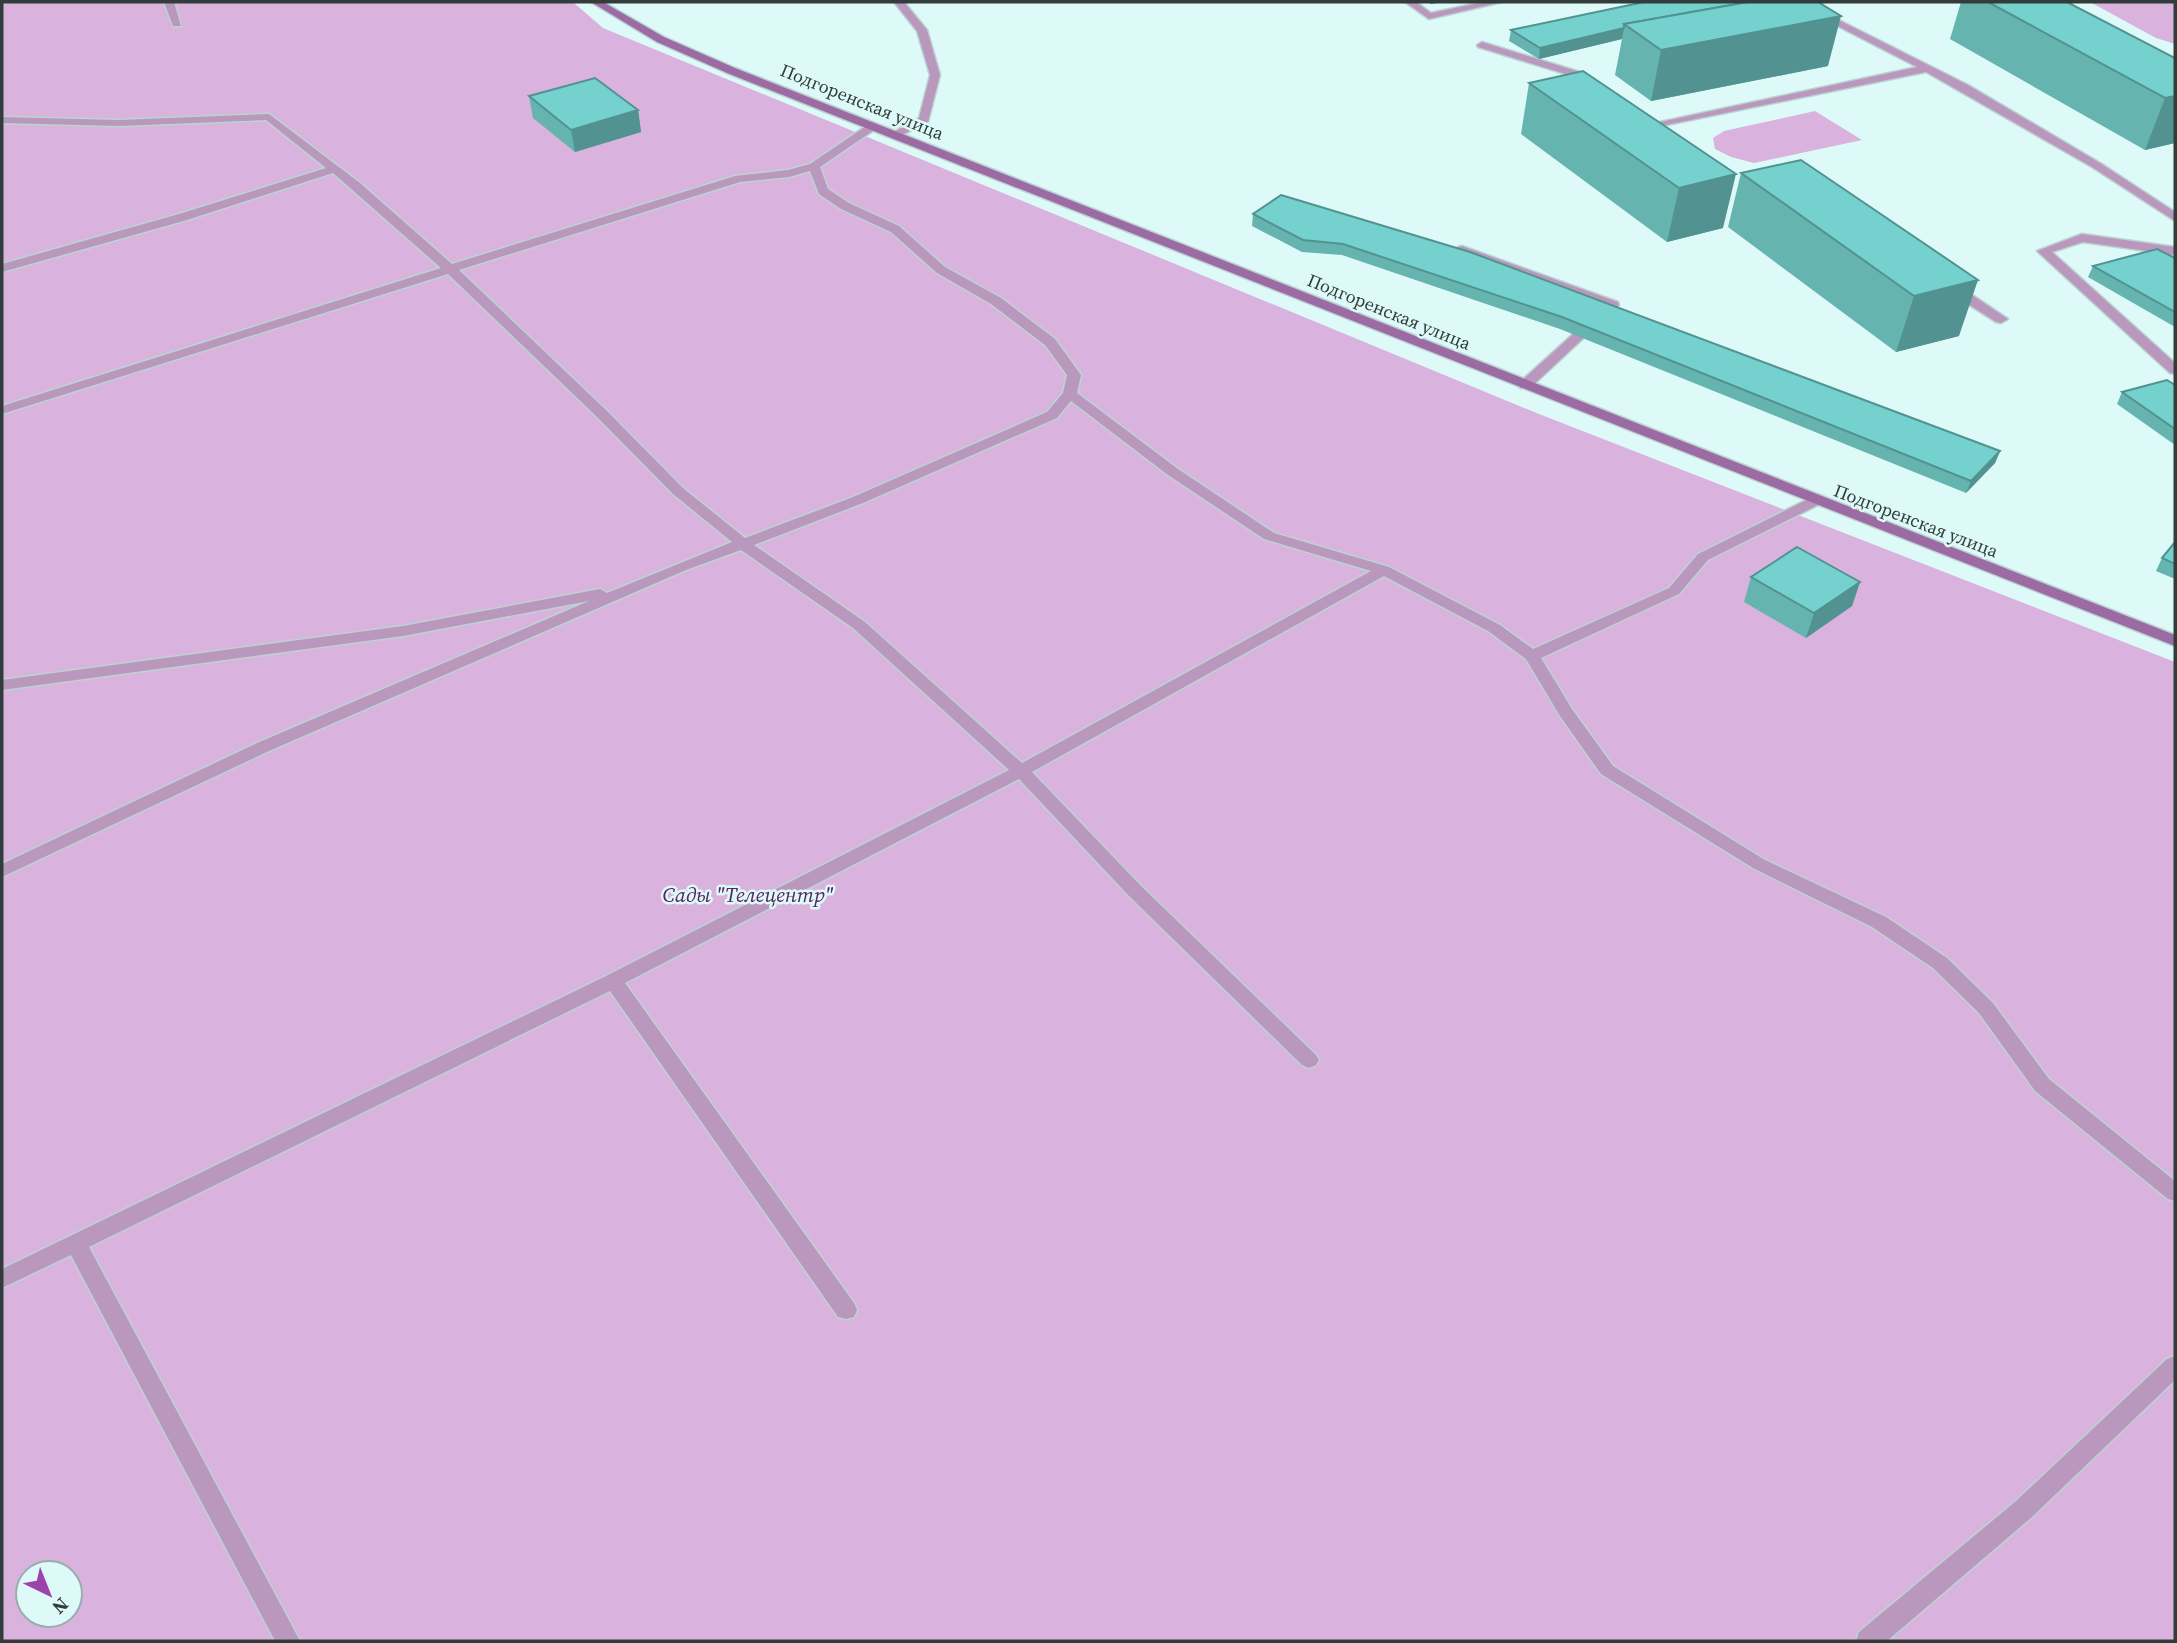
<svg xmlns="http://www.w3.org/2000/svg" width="2177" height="1643" viewBox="0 0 2177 1643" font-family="'Source Serif 4',serif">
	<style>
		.green { fill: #d9b3de; fill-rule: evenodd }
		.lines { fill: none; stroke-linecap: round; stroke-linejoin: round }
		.lane-casing { stroke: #bbd4d2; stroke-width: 3 }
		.secondary-casing { stroke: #bbd4d2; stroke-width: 3 }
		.lane { fill: #ba98be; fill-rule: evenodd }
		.secondary { fill: #9c6ba3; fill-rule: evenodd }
		.wall { fill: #65b4b0 }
		.shaded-wall { fill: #529290 }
		.building { fill: #75d1cd; stroke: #529290; stroke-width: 2 }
		.labels { text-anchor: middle; stroke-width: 5; stroke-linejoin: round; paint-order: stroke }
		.far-street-label { font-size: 18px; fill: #313c3b; stroke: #defaf8 }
		.park-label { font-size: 21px; font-style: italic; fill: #5a2362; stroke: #defaf8 }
	</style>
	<rect width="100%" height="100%" fill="#defaf8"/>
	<g class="green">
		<path d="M2,2H573L603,28L1539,414L2175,662V1641H2ZM28,1573H70V1615H28Z"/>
		<polygon points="2090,2 2175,2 2175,44 2156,38"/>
		<polygon points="1815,111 1862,140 1754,163 1731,157 1715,149 1713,138 1724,131"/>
	</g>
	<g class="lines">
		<g class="lane-casing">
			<g id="lane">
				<polygon points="164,2 174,2 181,26 173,26"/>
				<polygon points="894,2 904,2 927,30 940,75 928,122 896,138 892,137 892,133 919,118 930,75 917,31"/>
				<polygon points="1405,2 1416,2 1431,13 1483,2 1502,2 1429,19"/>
				<polygon points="1791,2 1803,2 1968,85 2100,163 2175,212 2175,221 2092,167 1926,72 1642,130 1640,128 1646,125 1917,67"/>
				<polygon points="1482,42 1580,72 1597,87 1588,89 1572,76 1478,47 1477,45"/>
				<path d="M269,114L360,183L452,264L735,176L788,170L810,164L869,124H877V128L820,167L828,189L849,203L899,226L945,267L1001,298L1055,339L1081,375L1077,393L1178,469L1274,533L1389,567L1500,625L1533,649L1669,588L1698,554L1810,498H1820L1822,501L1820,504L1708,560L1679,594L1541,658L1572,709L1613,766L1765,860L1886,917L1947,958L1993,1003L2049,1079L2175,1181V1201L2168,1199L2035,1091L1979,1013L1933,968L1872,927L1753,868L1601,774L1560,716L1526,659L1488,631L1384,576L1032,772L1141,886L1316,1055L1319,1060L1316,1065L1309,1068L1302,1065L1129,896L1019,779L625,983L854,1303L857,1310L854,1317L846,1319L838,1317L610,991L89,1247L300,1641H275L71,1255L2,1288V1269L606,976L1009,770L853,628L741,550L686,570L269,751L2,877V864L257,743L589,601L403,636L2,690V680L403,626L600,589L607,593L732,542L673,494L597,417L448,274L2,414V406L441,268L333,173L187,220L2,272V264L179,214L326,168L266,120L119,126L2,123V117L119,120ZM810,171L819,194L841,209L891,232L937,273L991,304L1045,345L1067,375L1063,393L1047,412L853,497L745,538L683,488L607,411L459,270L740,182L789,177ZM1071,401L1168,475L1264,539L1371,571L1022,763L865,622L754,545L863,503L1057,418Z"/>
				<polygon points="2082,234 2175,247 2175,255 2083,242 2052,252 2175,363 2175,374 2170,373 2037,251"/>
				<polygon points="1462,246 1618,302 1619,305 1530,388 1520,388 1520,382 1604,306 1458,253 1458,247"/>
				<polygon points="1951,283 1956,284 2008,319 2001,323 1996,322 1946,290 1945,287"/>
				<polygon points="2175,1356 2175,1380 2032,1517 1887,1641 1856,1641 1859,1632 2016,1501 2167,1359"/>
			</g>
		</g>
		<g class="secondary-casing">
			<polygon id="secondary" points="591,2 603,2 664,37 735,68 2175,635 2175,646 727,73 657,42"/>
		</g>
		<use href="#lane" class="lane"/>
		<use href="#secondary" class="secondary"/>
	</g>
	<g class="wall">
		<polygon points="1644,2 1828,66 1651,101 1615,75 1622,39 1539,59 1509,41 1511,30"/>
		<polygon points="1961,2 2067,2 2175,58 2175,143 2145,150 1950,39"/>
		<polygon points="1583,71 1723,228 1667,242 1521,134 1529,83"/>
		<polygon points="529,96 638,110 641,132 575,152 533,118"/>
		<polygon points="1801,160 1959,336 1896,352 1728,227 1741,173"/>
		<polygon points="1253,214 2000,451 1995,463 1966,493 1560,329 1342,255 1302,252 1252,226"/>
		<polygon points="2175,258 2175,327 2088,277 2093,266"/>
		<polygon points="2175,385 2175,445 2117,404 2122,392"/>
		<polygon points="2175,542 2175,579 2156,571 2162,558"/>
		<polygon points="1751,577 1860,582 1852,606 1806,638 1744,602"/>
	</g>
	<g class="shaded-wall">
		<polygon points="1430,2 1444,2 1430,4"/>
		<polygon points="1841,16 1828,66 1651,101 1661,50"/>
		<polygon points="1624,28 1622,39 1539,59 1540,48"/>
		<polygon points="2175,96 2175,143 2145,150 2165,98"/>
		<polygon points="638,110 641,132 575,152 571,130"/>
		<polygon points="1736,174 1723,228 1667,242 1679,188"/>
		<polygon points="1978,280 1959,336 1896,352 1914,296"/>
		<polygon points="2000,451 1995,463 1966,493 1971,481"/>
		<polygon points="1860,582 1852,606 1806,638 1814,613"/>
	</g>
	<g class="building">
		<polygon points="1644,2 1748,2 1624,24 1624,28 1540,48 1511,30"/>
		<polygon points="1748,2 1818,2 1841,16 1661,50 1624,24"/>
		<polygon points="1988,2 2067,2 2175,58 2175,96 2165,98"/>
		<polygon points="1583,71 1736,174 1679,188 1529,83"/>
		<polygon points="595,78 638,110 571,130 529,96"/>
		<polygon points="1801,160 1978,280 1914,296 1741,173"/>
		<polygon points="1281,195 1470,252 2000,451 1971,481 1562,317 1343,244 1303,240 1253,214"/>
		<polygon points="2157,249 2175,258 2175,312 2093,266"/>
		<polygon points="2167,380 2175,385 2175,429 2122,392"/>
		<polygon points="2175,542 2175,564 2162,558"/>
		<polygon points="1797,547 1860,582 1814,613 1751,577"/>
	</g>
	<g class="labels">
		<g class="far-street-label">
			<text transform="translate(862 102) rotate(22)" y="6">Подгоренская улица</text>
			<text transform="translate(1389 312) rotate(22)" y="6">Подгоренская улица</text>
			<text transform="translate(1916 521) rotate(21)" y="6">Подгоренская улица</text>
		</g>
		<g class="park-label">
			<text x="748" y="902">Сады "Телецентр"</text>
		</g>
	</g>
	<rect width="2177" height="1643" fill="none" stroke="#313c3b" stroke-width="7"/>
	<g transform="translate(49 1594) rotate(137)"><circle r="33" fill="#defaf8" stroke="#99aeac" stroke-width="2"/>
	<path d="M0-5L12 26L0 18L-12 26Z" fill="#9e42ac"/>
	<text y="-10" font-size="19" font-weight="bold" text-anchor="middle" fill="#313c3b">N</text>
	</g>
</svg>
